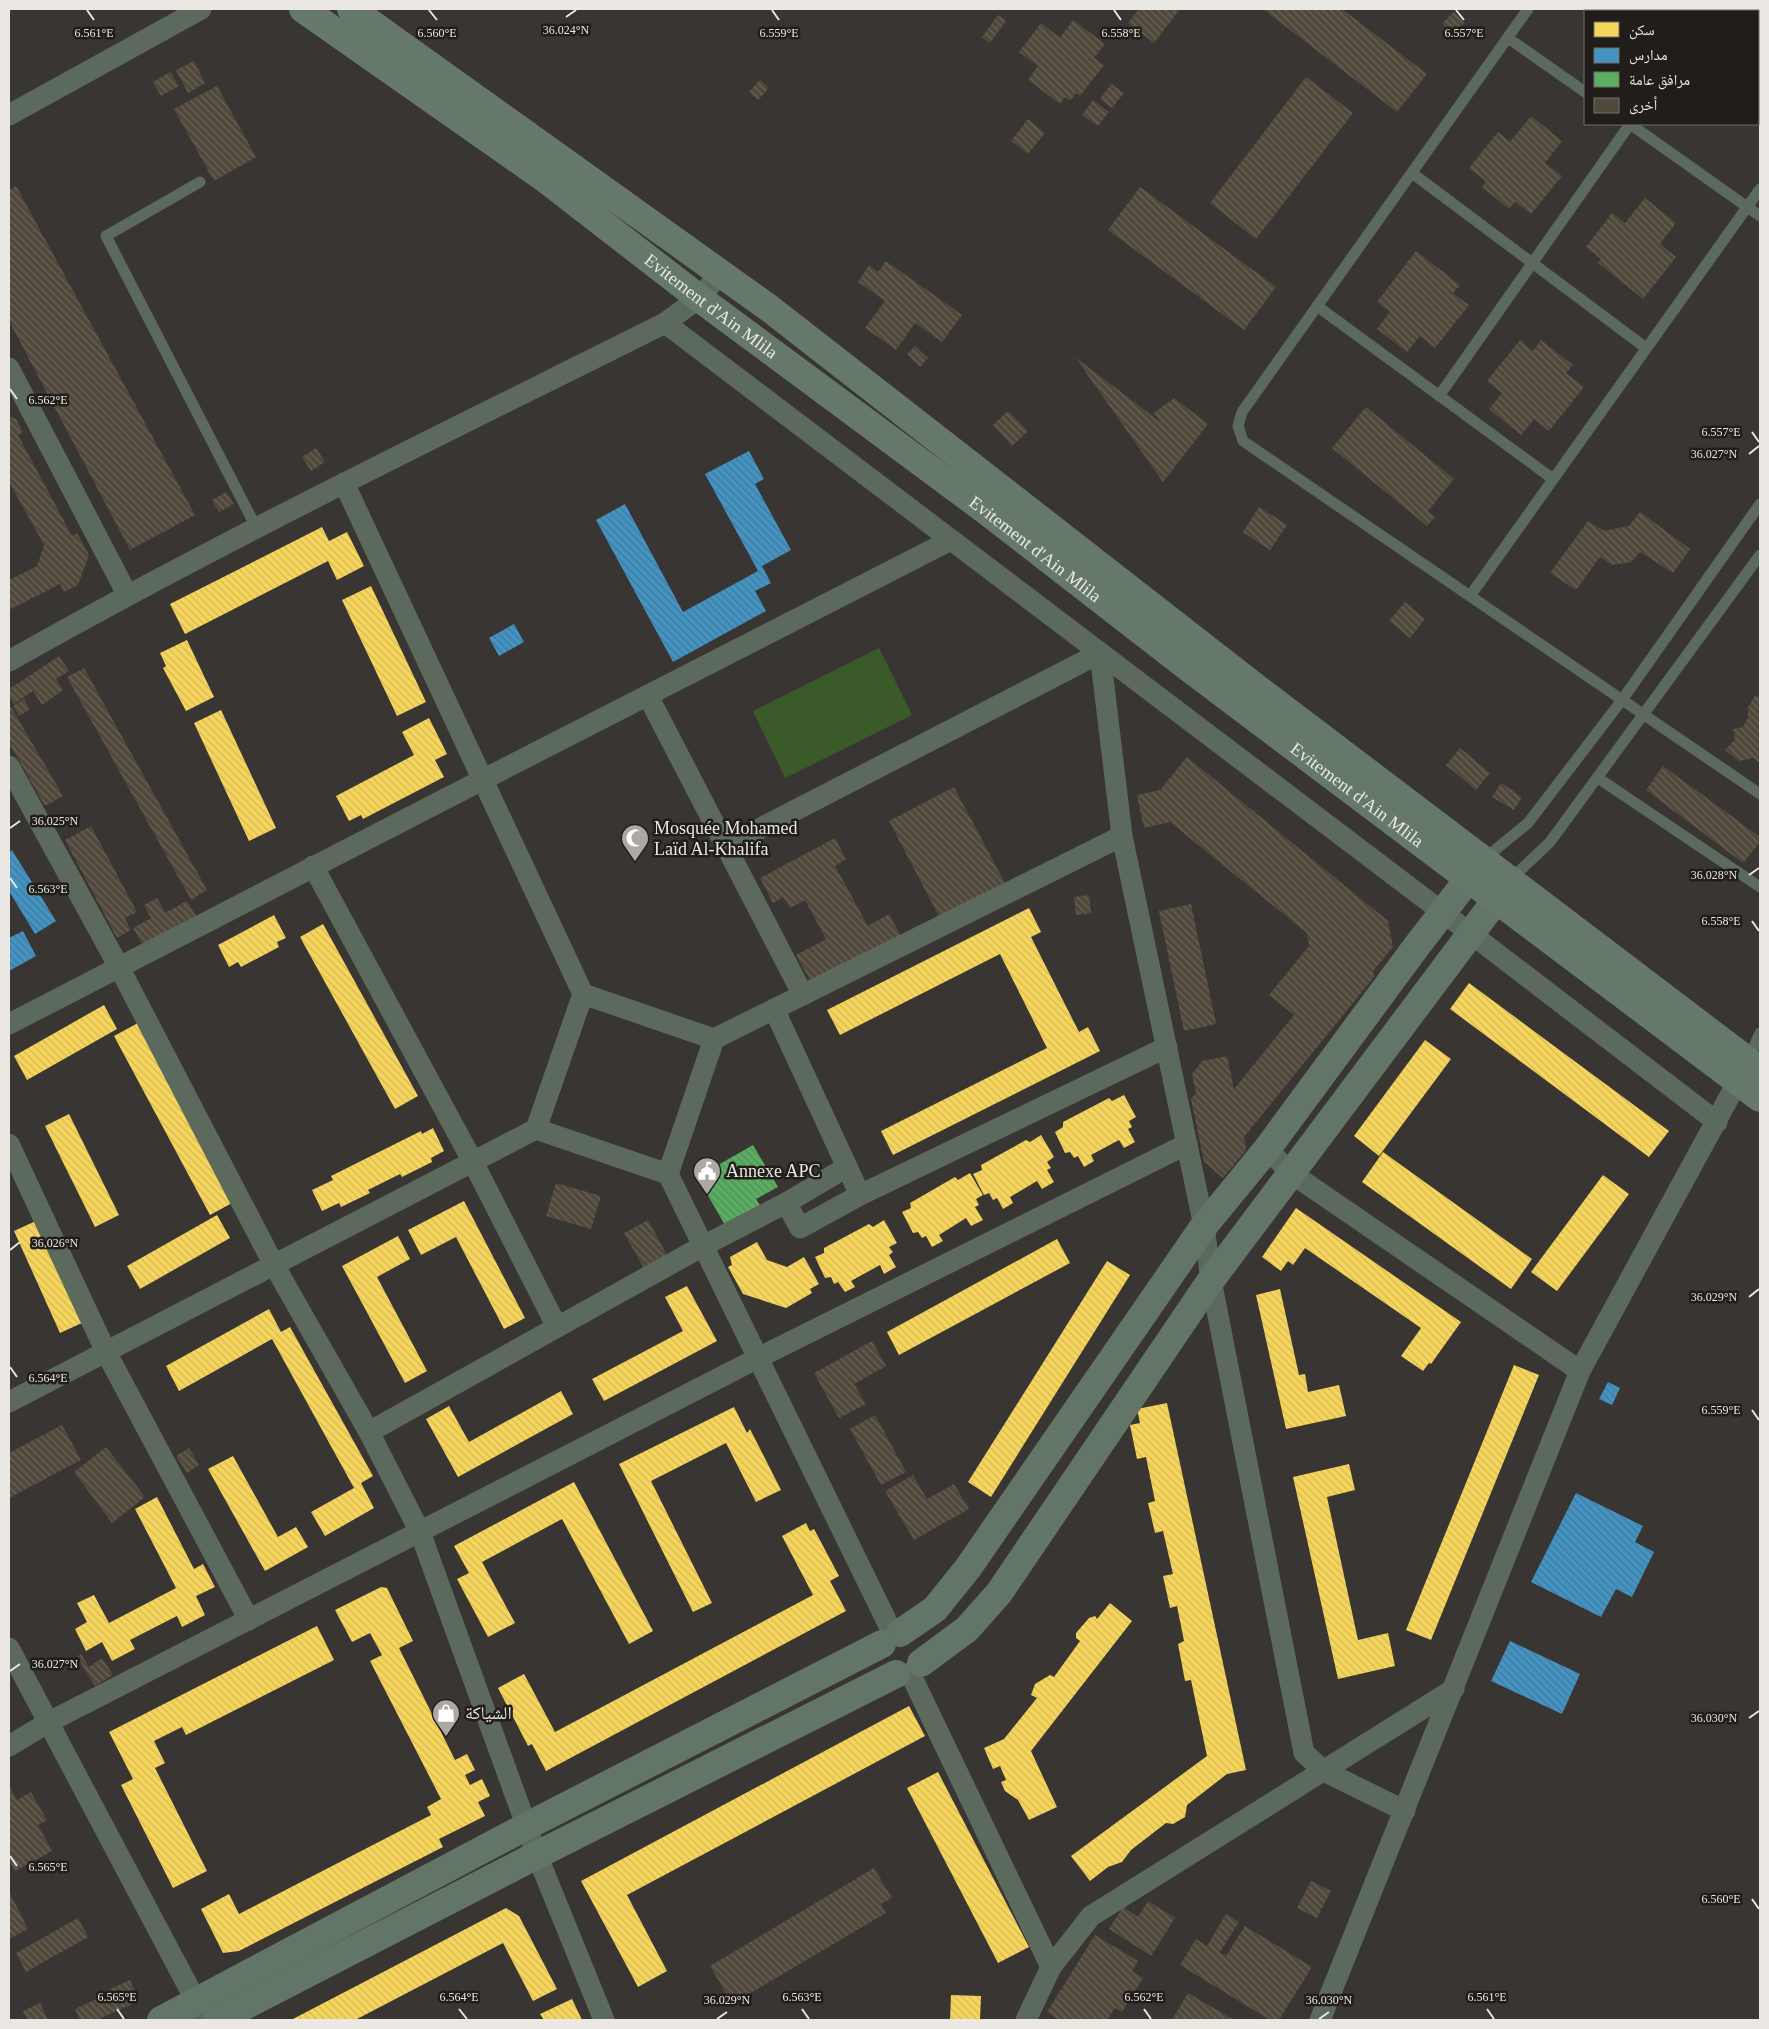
<svg xmlns="http://www.w3.org/2000/svg" width="1769" height="2029" viewBox="0 0 1769 2029" font-family="'Times New Roman','Noto Naskh Arabic',serif">
	<style>
		.grass { fill: #3b5a2a }
		.homes { fill: url(#homes-back-hatch) }
		.schools { fill: url(#schools-back-hatch) }
		.public { fill: url(#public-back-hatch) }
		.building { fill: url(#building-back-hatch) }
		.lines { fill: none; stroke-linecap: round; stroke-linejoin: round }
		.lane { stroke: #5c6a5e; stroke-width: 11 }
		.street { stroke: #5c6a5e; stroke-width: 21 }
		.secondary { stroke: #627567; stroke-width: 28 }
		.highway { stroke: #657869; stroke-width: 28 }
		.ticks { fill: none; stroke: #ebe7e3; stroke-width: 2 }
		.labels { text-anchor: middle; stroke-width: 5; stroke-linejoin: round; paint-order: stroke }
		.street-label { font-size: 18px; fill: #ebe7e3; stroke: #201d1a }
		.poi-label { font-size: 18px; fill: #ebe7e3; stroke: #201d1a; text-anchor: start }
		.ticks-label { font-size: 12px; text-anchor: middle; fill: #ebe7e3; stroke: #201d1a; stroke-width: 5; stroke-linejoin: round; paint-order: stroke }
	</style>
	<defs>
		<pattern id="homes-back-hatch" width="6" height="6" patternUnits="userSpaceOnUse" patternTransform="scale(1.25)"><rect width="6" height="6" fill="#f6d55c"/><path d="M-1 5l2 2M0 0l6 6M5-1l2 2" fill="none" stroke="#d3b857"/></pattern>
		<pattern id="schools-back-hatch" width="6" height="6" patternUnits="userSpaceOnUse" patternTransform="scale(1.25)"><rect width="6" height="6" fill="#4393c3"/><path d="M-1 5l2 2M0 0l6 6M5-1l2 2" fill="none" stroke="#447897"/></pattern>
		<pattern id="public-back-hatch" width="6" height="6" patternUnits="userSpaceOnUse" patternTransform="scale(1.25)"><rect width="6" height="6" fill="#5aae61"/><path d="M-1 5l2 2M0 0l6 6M5-1l2 2" fill="none" stroke="#548e58"/></pattern>
		<pattern id="building-back-hatch" width="6" height="6" patternUnits="userSpaceOnUse" patternTransform="scale(1.25)"><rect width="6" height="6" fill="#51483c"/><path d="M-1 5l2 2M0 0l6 6M5-1l2 2" fill="none" stroke="#6a6258"/></pattern>
	</defs>
	<rect width="100%" height="100%" fill="#383532"/>
	<polygon class="grass" points="879,648 912,715 785,778 753,711"/>
	<g class="homes">
		<polygon points="322,527 329,541 347,532 364,566 337,580 328,561 185,634 170,604"/>
		<polygon points="371,586 426,702 397,716 342,600"/>
		<polygon points="187,640 214,697 186,711 163,668 166,666 160,653"/>
		<polygon points="221,710 276,828 249,841 194,723"/>
		<polygon points="429,718 447,754 435,760 444,777 363,819 361,815 349,821 336,796 414,755 402,732"/>
		<polygon points="1029,908 1041,932 1031,937 1079,1032 1088,1027 1100,1051 893,1155 881,1131 1047,1048 1000,954 840,1035 827,1010"/>
		<polygon points="274,915 286,938 277,942 279,947 241,967 238,962 229,967 218,945"/>
		<polygon points="323,924 418,1096 395,1109 300,937"/>
		<polygon points="1469,983 1669,1131 1649,1157 1450,1009"/>
		<polygon points="104,1005 117,1029 27,1080 14,1056"/>
		<polygon points="138,1023 234,1202 210,1215 114,1036"/>
		<polygon points="1425,1040 1451,1059 1379,1156 1354,1136"/>
		<polygon points="1124,1095 1136,1117 1129,1121 1132,1127 1128,1129 1135,1142 1124,1148 1119,1140 1091,1155 1094,1161 1084,1167 1078,1156 1074,1158 1070,1152 1065,1153 1055,1132 1063,1127 1063,1122 1109,1098 1112,1101"/>
		<polygon points="69,1114 119,1215 95,1227 45,1126"/>
		<polygon points="433,1128 444,1151 431,1158 432,1162 402,1177 400,1174 368,1190 370,1193 341,1207 339,1203 322,1211 312,1190 333,1180 331,1176 421,1131 422,1134"/>
		<polygon points="1041,1135 1054,1157 1047,1162 1051,1168 1047,1170 1054,1182 1042,1189 1037,1181 1010,1197 1013,1203 1003,1209 997,1198 993,1200 989,1193 984,1195 973,1174 982,1170 981,1165 1026,1140 1030,1142"/>
		<polygon points="1383,1152 1532,1259 1511,1289 1362,1182"/>
		<polygon points="970,1173 983,1195 976,1199 979,1205 975,1207 983,1220 971,1226 966,1218 939,1235 943,1241 932,1247 926,1236 922,1238 918,1232 913,1233 902,1212 911,1208 910,1203 955,1177 958,1180"/>
		<polygon points="1603,1175 1629,1194 1557,1291 1531,1272"/>
		<polygon points="464,1201 525,1318 504,1329 456,1237 421,1255 408,1230"/>
		<polygon points="1296,1208 1461,1322 1431,1364 1429,1363 1423,1371 1401,1356 1421,1328 1305,1248 1293,1265 1288,1261 1281,1271 1262,1257"/>
		<polygon points="217,1215 230,1238 140,1289 127,1266"/>
		<polygon points="38,1220 84,1322 60,1333 14,1231"/>
		<polygon points="884,1220 897,1243 889,1247 893,1252 889,1255 896,1267 884,1274 880,1265 851,1281 855,1287 845,1292 838,1282 834,1284 831,1277 825,1278 815,1257 824,1253 824,1248 869,1224 873,1227"/>
		<polygon points="398,1236 410,1259 377,1277 427,1371 405,1383 342,1266"/>
		<polygon points="1057,1239 1070,1263 899,1355 887,1332"/>
		<polygon points="757,1242 767,1260 787,1267 804,1257 819,1284 810,1289 812,1293 786,1308 743,1294 728,1267 732,1265 730,1257"/>
		<polygon points="1107,1261 1130,1275 991,1497 968,1482"/>
		<polygon points="687,1286 717,1341 604,1401 592,1379 683,1331 665,1297"/>
		<polygon points="1280,1289 1299,1375 1305,1374 1308,1392 1339,1385 1346,1416 1286,1429 1256,1295"/>
		<polygon points="269,1309 281,1332 290,1327 373,1476 361,1483 374,1508 325,1536 311,1512 354,1488 272,1339 179,1391 166,1366"/>
		<polygon points="1514,1365 1539,1375 1431,1640 1406,1630"/>
		<polygon points="561,1391 573,1414 458,1477 426,1419 449,1406 469,1442"/>
		<polygon points="1167,1403 1246,1770 1227,1774 1187,1805 1185,1817 1173,1824 1166,1823 1131,1850 1122,1862 1108,1867 1090,1881 1071,1856 1207,1756 1191,1680 1185,1681 1178,1644 1184,1641 1177,1606 1170,1608 1163,1576 1173,1574 1163,1531 1155,1533 1148,1503 1155,1501 1146,1457 1137,1459 1130,1425 1140,1423 1137,1409"/>
		<polygon points="734,1407 747,1433 750,1429 781,1490 756,1502 726,1443 651,1481 712,1603 693,1612 619,1464"/>
		<polygon points="233,1456 278,1537 296,1527 308,1547 265,1571 208,1469"/>
		<polygon points="1349,1464 1355,1490 1327,1497 1358,1640 1388,1633 1395,1666 1338,1679 1293,1477"/>
		<polygon points="574,1482 653,1631 629,1644 562,1519 482,1562 515,1623 488,1637 457,1579 469,1573 454,1546"/>
		<polygon points="157,1497 194,1569 203,1564 215,1587 196,1596 205,1615 182,1627 177,1616 130,1640 135,1649 112,1661 102,1642 86,1651 75,1629 87,1622 77,1603 94,1595 109,1623 176,1588 135,1509"/>
		<polygon points="806,1523 810,1531 814,1529 839,1576 830,1581 846,1611 546,1771 532,1744 528,1746 498,1688 524,1674 555,1732 813,1595 782,1536"/>
		<polygon points="381,1587 387,1588 413,1641 399,1648 455,1760 467,1754 475,1770 465,1775 470,1785 482,1779 490,1796 478,1802 485,1816 439,1839 443,1847 239,1951 223,1953 201,1909 229,1894 239,1914 431,1815 427,1807 441,1799 370,1661 382,1655 370,1633 352,1642 335,1610"/>
		<polygon points="1110,1603 1132,1621 1031,1751 1057,1807 1029,1820 1018,1800 1005,1791 1001,1782 1006,1780 1000,1766 993,1769 984,1748 1004,1739 1037,1698 1031,1695 1035,1684 1050,1675 1054,1677 1080,1641 1076,1638 1076,1633 1089,1618 1095,1616 1097,1619"/>
		<polygon points="317,1626 334,1660 186,1735 182,1727 154,1741 165,1763 155,1768 207,1871 173,1888 121,1785 133,1779 109,1732"/>
		<polygon points="909,1706 925,1736 627,1895 667,1971 638,1987 581,1881"/>
		<polygon points="938,1772 1029,1947 998,1963 907,1788"/>
		<polygon points="506,1908 519,1916 557,1989 533,2001 503,1943 355,2020 291,2020"/>
		<polygon points="951,1995 981,1996 980,2020 950,2020"/>
		<polygon points="572,1999 582,2020 544,2020 540,2014"/>
	</g>
	<g class="schools">
		<polygon points="749,451 764,479 755,484 791,550 762,566 771,583 755,591 766,611 673,662 596,520 625,504 683,612 758,571 705,474"/>
		<polygon points="514,624 524,642 499,656 489,638"/>
		<polygon points="12,850 56,921 35,934 9,891 9,852"/>
		<polygon points="23,931 36,956 9,971 9,938"/>
		<polygon points="1608,1382 1620,1388 1612,1405 1599,1399"/>
		<polygon points="1576,1493 1643,1526 1635,1542 1654,1552 1632,1597 1616,1589 1601,1617 1531,1582"/>
		<polygon points="1510,1641 1580,1674 1562,1714 1491,1681"/>
	</g>
	<polygon class="public" points="753,1145 778,1187 756,1199 760,1205 725,1225 697,1177"/>
	<g class="building">
		<polygon points="1139,9 1180,9 1154,43 1128,23"/>
		<polygon points="1263,9 1342,9 1427,74 1397,112"/>
		<polygon points="1660,9 1760,9 1760,83 1758,81 1758,11 1663,11"/>
		<polygon points="1454,12 1464,23 1452,34 1442,23"/>
		<polygon points="998,15 1006,21 990,43 982,37"/>
		<polygon points="1073,20 1105,44 1094,58 1104,65 1080,96 1076,93 1070,101 1065,97 1060,104 1028,80 1038,66 1019,52 1041,23 1060,38"/>
		<polygon points="194,61 205,83 188,93 176,70"/>
		<polygon points="170,72 179,86 161,96 153,82"/>
		<polygon points="1306,77 1353,113 1256,239 1210,203"/>
		<polygon points="760,80 769,88 758,100 749,92"/>
		<polygon points="1111,84 1124,93 1112,108 1100,99"/>
		<polygon points="217,86 256,157 214,181 174,109"/>
		<polygon points="1093,100 1109,112 1098,126 1082,115"/>
		<polygon points="1531,116 1562,141 1545,163 1562,176 1531,214 1515,202 1509,209 1482,187 1486,181 1469,168 1498,132 1510,142"/>
		<polygon points="1028,119 1045,133 1028,154 1011,141"/>
		<polygon points="16,186 195,515 130,550 9,321 9,190"/>
		<polygon points="1140,187 1276,287 1244,330 1108,230"/>
		<polygon points="1645,198 1676,223 1660,244 1676,257 1643,299 1598,263 1601,259 1586,247 1612,213 1625,223"/>
		<polygon points="1416,251 1460,285 1453,293 1469,305 1435,348 1420,336 1407,352 1377,329 1390,312 1377,302"/>
		<polygon points="886,261 962,315 942,342 915,323 896,350 865,328 885,301 858,282 869,265 878,272"/>
		<polygon points="1520,340 1533,351 1541,340 1573,365 1566,373 1584,387 1549,431 1534,419 1521,435 1489,409 1502,393 1487,381"/>
		<polygon points="915,346 928,358 920,367 907,354"/>
		<polygon points="1075,357 1160,422 1154,413 1174,398 1208,424 1163,482"/>
		<polygon points="1366,407 1454,479 1428,511 1435,517 1427,526 1332,448"/>
		<polygon points="1008,411 1028,431 1012,446 993,425"/>
		<polygon points="9,416 16,419 23,432 18,435 72,536 77,533 89,555 78,585 64,592 60,584 9,610 9,580 37,566 44,545 9,482"/>
		<polygon points="316,448 325,462 311,471 302,457"/>
		<polygon points="226,492 234,504 219,512 212,500"/>
		<polygon points="1259,507 1287,525 1270,550 1243,532"/>
		<polygon points="1640,512 1690,549 1673,573 1640,552 1631,562 1612,565 1600,557 1576,590 1550,573 1588,521 1604,531 1629,526"/>
		<polygon points="1405,602 1425,619 1410,638 1389,621"/>
		<polygon points="59,656 69,671 56,679 63,690 42,705 33,691 14,704 9,696 9,689"/>
		<polygon points="84,668 207,890 191,900 67,677"/>
		<polygon points="1760,695 1760,763 1753,758 1739,761 1725,750 1735,740 1733,729 1743,727 1748,718 1748,707 1755,696"/>
		<polygon points="24,699 30,709 19,716 13,706"/>
		<polygon points="11,707 63,796 45,806 9,743 9,708"/>
		<polygon points="1460,748 1490,773 1476,790 1446,765"/>
		<polygon points="1187,757 1388,921 1393,947 1373,971 1374,977 1244,1137 1246,1150 1223,1178 1204,1162 1191,1099 1196,1093 1192,1074 1202,1061 1227,1056 1234,1089 1294,1015 1269,995 1309,946 1307,933 1170,822 1144,828 1137,795 1160,790"/>
		<polygon points="1663,766 1760,837 1760,842 1743,863 1646,790"/>
		<polygon points="1501,783 1522,797 1514,810 1492,797"/>
		<polygon points="954,787 1008,889 942,922 889,821"/>
		<polygon points="91,826 137,912 125,918 131,930 117,938 65,840"/>
		<polygon points="835,838 846,859 835,866 868,926 889,914 902,938 813,986 796,955 826,939 805,900 790,908 783,897 773,903 760,878"/>
		<polygon points="1089,895 1091,913 1076,915 1074,897"/>
		<polygon points="157,898 165,913 187,901 196,916 143,945 133,928 151,918 144,905"/>
		<polygon points="1191,904 1216,1024 1184,1031 1159,911"/>
		<polygon points="556,1183 601,1196 591,1229 546,1216"/>
		<polygon points="648,1220 669,1259 646,1272 624,1233"/>
		<polygon points="872,1341 886,1366 854,1384 866,1404 839,1418 814,1373"/>
		<polygon points="875,1415 906,1472 881,1485 850,1429"/>
		<polygon points="62,1425 81,1460 9,1498 9,1453"/>
		<polygon points="106,1447 145,1497 112,1523 74,1472"/>
		<polygon points="189,1448 199,1465 187,1473 176,1456"/>
		<polygon points="913,1475 927,1499 954,1484 969,1509 914,1540 885,1491"/>
		<polygon points="81,1654 89,1667 102,1658 113,1675 95,1686 77,1657"/>
		<polygon points="9,1785 17,1800 31,1792 47,1820 38,1825 52,1851 15,1871 9,1860"/>
		<polygon points="874,1868 892,1898 881,1904 886,1913 732,2004 710,1966"/>
		<polygon points="1311,1881 1331,1891 1317,1918 1297,1908"/>
		<polygon points="9,1891 28,1929 9,1939"/>
		<polygon points="1148,1901 1175,1918 1151,1956 1109,1929 1123,1907 1138,1917"/>
		<polygon points="1226,1914 1239,1922 1220,1952 1226,1956 1245,1926 1312,1967 1279,2020 1270,2020 1180,1965 1196,1939 1207,1946"/>
		<polygon points="78,1918 88,1937 26,1972 16,1953"/>
		<polygon points="1095,1935 1138,1961 1132,1971 1143,1978 1122,2012 1115,2008 1107,2020 1059,2020 1047,2012"/>
		<polygon points="130,1980 139,2001 97,2020 80,2020 75,2009 97,1999 95,1996"/>
		<polygon points="1188,1993 1234,2020 1172,2020"/>
		<polygon points="40,2003 48,2020 27,2020 23,2011"/>
	</g>
	<g class="lines">
		<g class="lane">
			<polyline points="1528,9 1242,412 1238,426 1243,441 1760,794"/>
			<polyline points="1508,38 1585,92"/>
			<polyline points="1412,173 1646,348"/>
			<polyline points="200,182 106,236 256,527"/>
			<polyline points="1317,306 1553,479"/>
			<polyline points="1439,396 1630,124 1760,216"/>
			<polyline points="1470,596 1760,189"/>
			<polyline points="1598,778 1760,887"/>
			<polyline points="1483,860 1528,823 1622,700 1760,504"/>
			<polyline points="1511,879 1550,842 1760,555"/>
			<polyline points="1748,1060 1760,1033"/>
		</g>
		<g class="street">
			<polyline points="9,115 201,9"/>
			<polyline points="665,323 1470,933 1717,1122"/>
			<polyline points="9,368 127,594"/>
			<polyline points="344,483 583,994"/>
			<path d="M9,661C223,540 445,433 665,323L699,298L721,273"/>
			<polyline points="648,696 803,995"/>
			<polyline points="9,766 119,967 274,1265 369,1432 420,1532 537,1855 604,2020"/>
			<polyline points="726,846 1100,653 1122,836 1204,1226 1211,1280 1304,1753 1324,1771 1405,1811"/>
			<polyline points="313,866 473,1162 557,1327"/>
			<polyline points="774,1009 860,1195 1167,1047"/>
			<path d="M9,1024C321,861 636,702 949,541"/>
			<polyline points="714,1039 1122,836"/>
			<polyline points="9,1144 106,1352 249,1620"/>
			<polyline points="1267,1149 1291,1173 1580,1371"/>
			<polyline points="847,1167 786,1203 800,1228 860,1195"/>
			<polyline points="668,1174 893,1634"/>
			<polyline points="9,1402 536,1129 583,994 714,1039 668,1174 536,1129"/>
			<polyline points="369,1432 703,1246 786,1203"/>
			<polyline points="9,1648 197,2003 202,2020"/>
			<polyline points="910,1673 1051,1967"/>
			<polyline points="9,1746 49,1722 758,1358 1187,1144"/>
			<polyline points="1026,2020 1051,1967 1091,1916 1454,1689"/>
			<polyline points="1320,2020 1580,1371 1745,1068"/>
		</g>
		<g class="secondary">
			<polyline points="900,1633 935,1609 968,1568 1204,1226 1267,1149 1416,947 1483,860"/>
			<polyline points="921,1663 967,1629 999,1593 1211,1280 1511,880"/>
			<polyline points="161,2020 527,1826 882,1644"/>
			<polyline points="217,2020 537,1855 896,1674"/>
		</g>
		<g class="highway">
			<path id="s1" d="M303,9L544,178L699,298L985,510L1190,669L1760,1098"/>
			<polyline points="351,9 769,308 1258,689 1760,1070"/>
		</g>
	</g>
	<path class="ticks" d="M87,10L94,20M429,10L437,20M772,10L779,20M1114,10L1121,20M1456,10L1464,20M566,17L576,10M10,389L17,399M1752,432L1759,442M1749,454L1759,446M10,828L20,821M1749,875L1759,868M10,878L17,888M1752,921L1759,931M10,1250L20,1242M1749,1297L1759,1289M10,1367L17,1377M1752,1410L1759,1420M10,1671L20,1664M1749,1718L1759,1711M10,1856L17,1866M1752,1899L1759,1909M117,2009L124,2019M459,2009L467,2019M802,2009L809,2019M1144,2009L1151,2019M1487,2009L1494,2019M717,2019L727,2012M1319,2019L1329,2012"/>
	<defs>
		<g id="mosque-pin" transform="scale(1.4375)"><path d="M0 17L-7.5 6A9.5 9.5 0 1 1 7.5 6Z" fill="#aca9a5" stroke="#201d1a"/><path d="M3.5-4.9A6 6 0 1 0 3.5 4.9A5 5 0 1 1 3.5-4.9Z" fill="#fff"/></g>
		<g id="civic-pin" transform="scale(1.4375)"><path d="M0 17L-7.5 6A9.5 9.5 0 1 1 7.5 6Z" fill="#aca9a5" stroke="#201d1a"/><path d="M-.6-6.5H3V-4.5H.6V-3L4-1V1h2V6H-6V1h2V-1L-.6-3ZM-1.2 2.5V6h2.4V2.5Z" fill="#fff"/></g>
		<g id="shop-pin" transform="scale(1.4375)"><path d="M0 17L-7.5 6A9.5 9.5 0 1 1 7.5 6Z" fill="#aca9a5" stroke="#201d1a"/><path d="M-5-2.5h2.3a2.7 3.5 0 0 1 5.4 0H5L5.5 6h-11ZM-1.5-2.5h3a1.5 2.3 0 0 0-3 0Z" fill="#fff"/></g>
	</defs>
	<g fill-rule="evenodd">
		<use href="#mosque-pin" x="635" y="838"/>
		<use href="#civic-pin" x="707" y="1171"/>
		<use href="#shop-pin" x="446" y="1713"/>
	</g>
	<g class="labels">
		<g class="street-label">
			<text dy="6" stroke="none"><textPath href="#s1" startOffset="505">Evitement d'Ain Mlila</textPath></text>
			<text dy="6" stroke="none"><textPath href="#s1" startOffset="910">Evitement d'Ain Mlila</textPath></text>
			<text dy="6" stroke="none"><textPath href="#s1" startOffset="1315">Evitement d'Ain Mlila</textPath></text>
		</g>
		<g class="poi-label">
			<text x="654" y="834">Mosquée Mohamed<tspan x="654" dy="21">Laïd Al-Khalifa</tspan></text>
			<text x="726" y="1177">Annexe APC</text>
			<text x="465" y="1719">الشياكة</text>
		</g>
	</g>
	<g class="ticks-label">
		<text x="566" y="34">36.024°N</text>
		<text x="94" y="37">6.561°E</text>
		<text x="437" y="37">6.560°E</text>
		<text x="779" y="37">6.559°E</text>
		<text x="1121" y="37">6.558°E</text>
		<text x="1464" y="37">6.557°E</text>
		<text x="48" y="404">6.562°E</text>
		<text x="1721" y="436">6.557°E</text>
		<text x="1714" y="458">36.027°N</text>
		<text x="55" y="825">36.025°N</text>
		<text x="1714" y="879">36.028°N</text>
		<text x="48" y="893">6.563°E</text>
		<text x="1721" y="925">6.558°E</text>
		<text x="55" y="1247">36.026°N</text>
		<text x="1714" y="1301">36.029°N</text>
		<text x="48" y="1382">6.564°E</text>
		<text x="1721" y="1414">6.559°E</text>
		<text x="55" y="1668">36.027°N</text>
		<text x="1714" y="1722">36.030°N</text>
		<text x="48" y="1871">6.565°E</text>
		<text x="1721" y="1903">6.560°E</text>
		<text x="117" y="2001">6.565°E</text>
		<text x="459" y="2001">6.564°E</text>
		<text x="802" y="2001">6.563°E</text>
		<text x="1144" y="2001">6.562°E</text>
		<text x="1487" y="2001">6.561°E</text>
		<text x="727" y="2004">36.029°N</text>
		<text x="1329" y="2004">36.030°N</text>
	</g>
	<rect width="1769" height="2029" fill="none" stroke="#ebe7e3" stroke-width="20"/>
	<rect x="1584" y="10" width="175" height="115" fill="#201d1a" stroke="#716e6a"/>
	<rect x="1594" y="22" width="25" height="15" fill="#f6d55c" stroke="#716e6a"/>
	<text x="1629" y="35" font-size="15" fill="#ebe7e3">سكن</text>
	<rect x="1594" y="48" width="25" height="15" fill="#4393c3" stroke="#716e6a"/>
	<text x="1629" y="60" font-size="15" fill="#ebe7e3">مدارس</text>
	<rect x="1594" y="72" width="25" height="15" fill="#5aae61" stroke="#716e6a"/>
	<text x="1629" y="85" font-size="15" fill="#ebe7e3">مرافق عامة</text>
	<rect x="1594" y="98" width="25" height="15" fill="#51483c" stroke="#716e6a"/>
	<text x="1629" y="110" font-size="15" fill="#ebe7e3">أخرى</text>
</svg>
